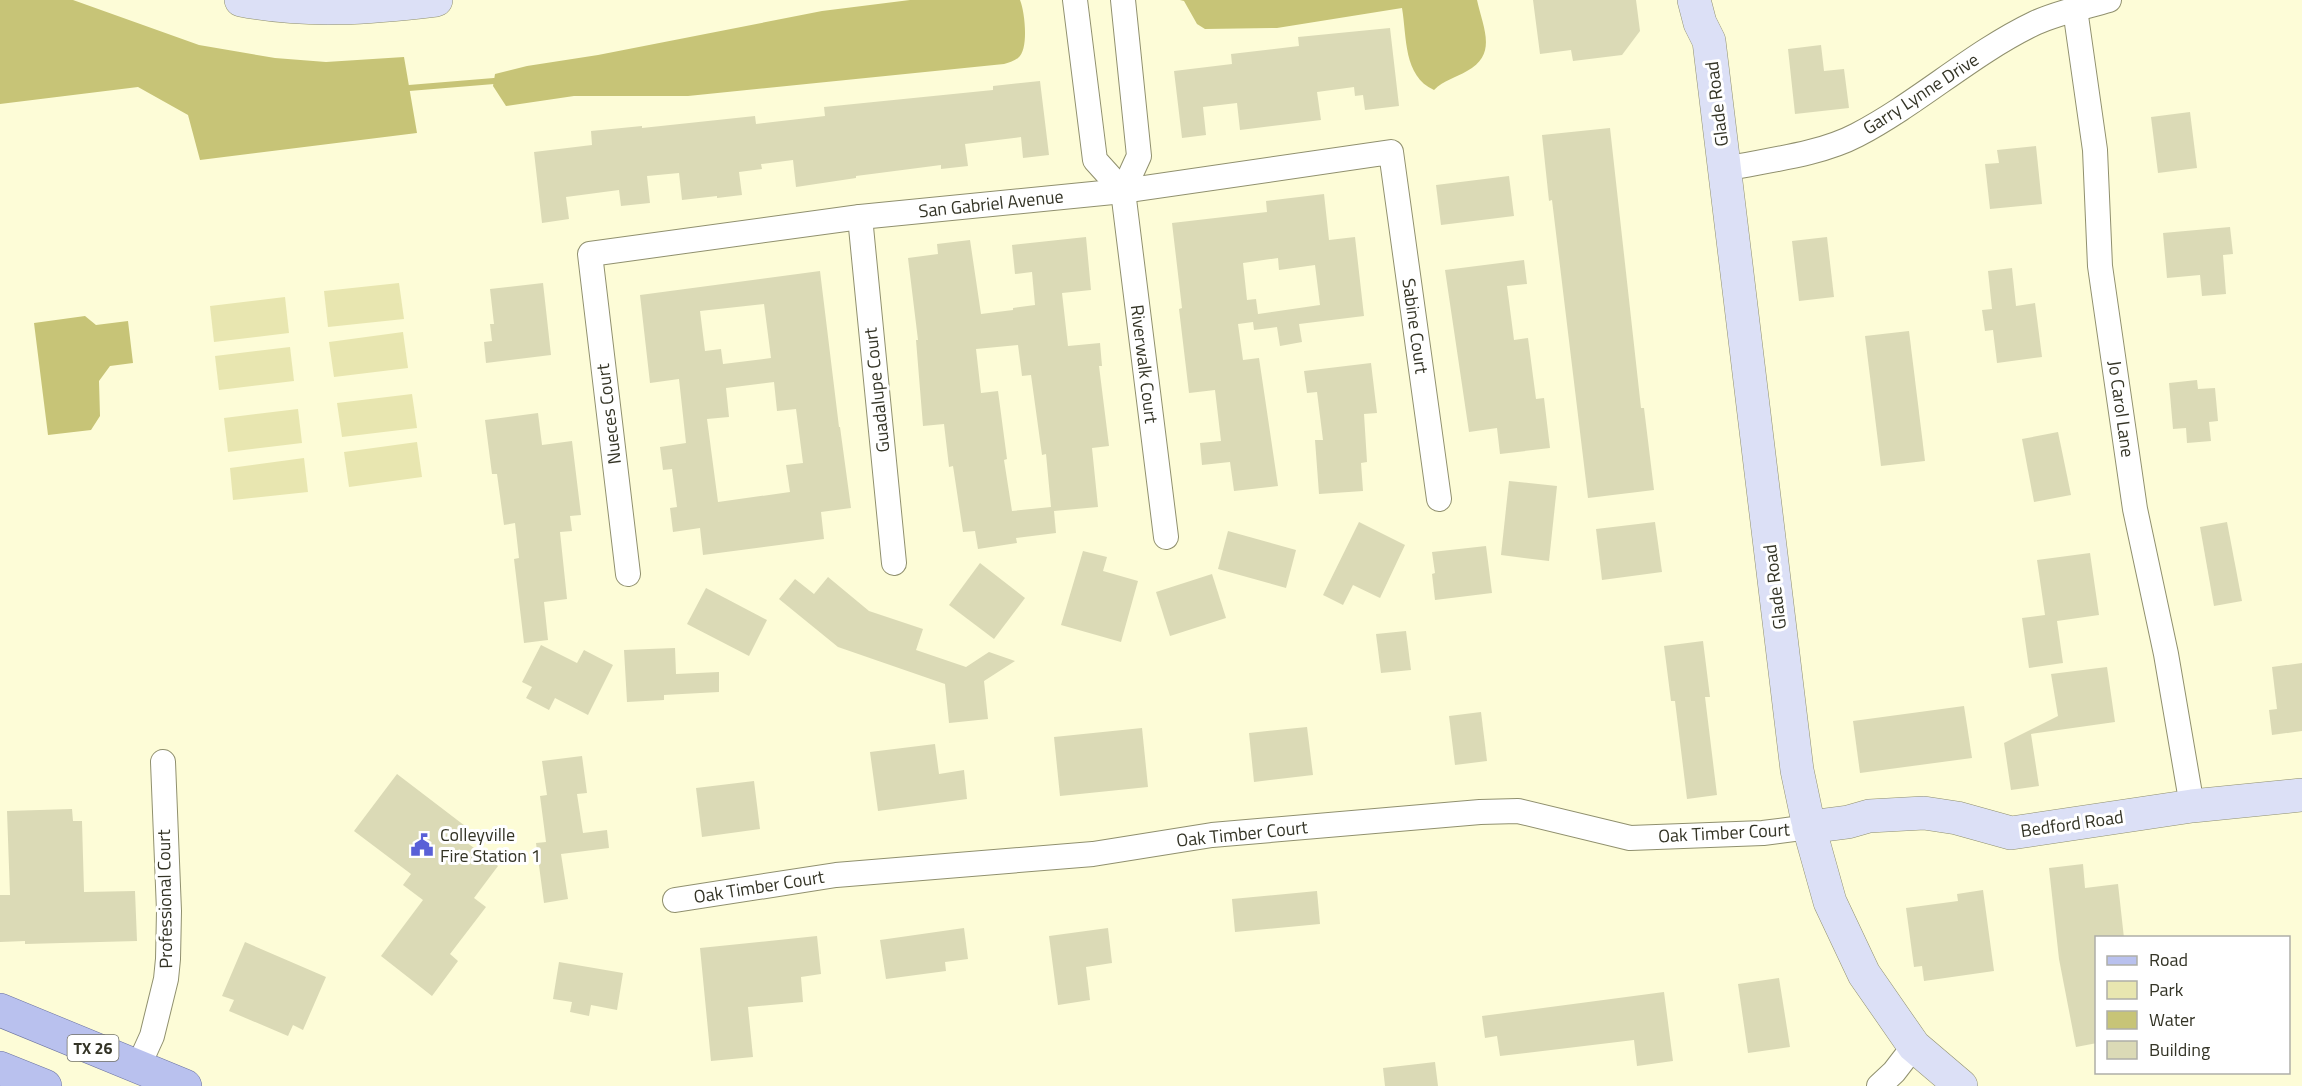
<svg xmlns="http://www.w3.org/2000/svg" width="2302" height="1086" viewBox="0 0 2302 1086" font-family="'Titillium Web',sans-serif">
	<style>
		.green { fill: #e8e6b0 }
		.water { fill: #c7c477 }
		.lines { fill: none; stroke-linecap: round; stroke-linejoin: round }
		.stream { stroke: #c7c477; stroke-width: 6 }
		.building { fill: #dbdab6; fill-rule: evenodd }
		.street-casing { stroke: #90906e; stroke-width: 26 }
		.secondary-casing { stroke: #90906e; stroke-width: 34 }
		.primary-casing { stroke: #6d74a0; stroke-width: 34 }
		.street { stroke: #fff; stroke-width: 24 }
		.secondary { stroke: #dce0f6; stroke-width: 33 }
		.primary { stroke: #b9c1ee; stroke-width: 33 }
		.labels { text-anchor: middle; stroke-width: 6; stroke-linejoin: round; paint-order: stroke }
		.shield { fill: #fff; stroke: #717167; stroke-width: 1.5 }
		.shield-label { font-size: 16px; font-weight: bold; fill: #343426 }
		.street-label { font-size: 18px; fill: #343426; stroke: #fff }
		.poi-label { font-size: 18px; fill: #343426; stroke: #fff; text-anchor: start }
	</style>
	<rect width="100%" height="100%" fill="#fdfcd7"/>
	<g class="green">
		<polygon points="399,283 404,319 328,327 324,291"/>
		<polygon points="285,297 289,333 214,342 210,306"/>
		<polygon points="403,332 408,368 334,377 329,342"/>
		<polygon points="290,347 294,381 219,390 215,356"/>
		<polygon points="412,394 417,428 342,437 337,403"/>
		<polygon points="298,409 302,443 228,452 224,418"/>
		<polygon points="417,442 422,477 349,487 344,452"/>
		<polygon points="304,458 308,492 233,500 230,468"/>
	</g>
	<g class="water">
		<polygon points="0,0 73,0 199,45 275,58 326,62 404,57 417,133 200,160 188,115 138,87 0,104"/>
		<path d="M910,0H1020C1025,12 1029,50 1018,58C1014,61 1008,63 1004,64L688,96H574L506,106L493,86L495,74L527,66L598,55L822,11Z"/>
		<path d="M1180,0H1477C1483,28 1498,54 1467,71C1455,78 1444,80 1434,90C1403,76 1407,37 1402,8L1277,28L1205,29L1197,24L1184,1Z"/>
		<polygon points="85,316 96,325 128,321 133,363 110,366 99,381 100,416 91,430 48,435 34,323"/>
	</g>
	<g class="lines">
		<polyline class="stream" points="409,88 494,81"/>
	</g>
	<g class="building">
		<polygon points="1533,0 1636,0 1640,31 1622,55 1573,61 1571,50 1540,54"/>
		<polygon points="1390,28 1399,106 1365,110 1363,95 1355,96 1354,87 1317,92 1321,120 1240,130 1237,103 1203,107 1206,135 1182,138 1174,71 1232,64 1231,54 1299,46 1298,37"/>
		<polygon points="1821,45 1824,71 1844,69 1849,108 1795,114 1788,49"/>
		<polygon points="1040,81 1049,155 1023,158 1021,137 965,144 968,166 941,169 941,165 856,176 856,178 796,187 793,160 761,164 762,169 739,172 742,195 717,198 717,196 682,200 679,173 647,176 650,203 621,206 619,190 566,197 569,219 542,223 534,152 592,145 591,131 642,126 642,128 755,116 756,124 825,116 824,107 993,90 993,86"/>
		<polygon points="2190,112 2197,168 2158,173 2151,117"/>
		<polygon points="1610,128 1641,408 1644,408 1654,490 1588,498 1552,200 1549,201 1542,135"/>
		<polygon points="2036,146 2042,204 1990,209 1985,164 1999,163 1997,150"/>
		<polygon points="1509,176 1514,216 1441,225 1436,185"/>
		<path d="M1324,194L1329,240L1355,237L1364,316L1299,324L1302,342L1280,346L1277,327L1254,330L1253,322L1238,324L1243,360L1259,358L1278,486L1234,491L1230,462L1202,465L1200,443L1221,441L1215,390L1189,393L1179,309L1182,308L1172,223L1267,212L1266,201ZM1278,258L1279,270L1315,265L1320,305L1258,314L1256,299L1247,300L1243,263Z"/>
		<polygon points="2230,227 2233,254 2223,255 2226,294 2202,296 2200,275 2167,278 2163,233"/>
		<path d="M1086,237L1091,290L1062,293L1068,346L1100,343L1102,366H1099L1109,446L1092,448L1098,507L1054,511L1056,533L1016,538L1017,543L978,549L975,531L963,532L953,466L949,467L944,424L923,426L916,340H918L908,258L938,254L937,244L970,240L981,314L1013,310V308L1035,305L1032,272L1015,274L1012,245ZM1018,345L1022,376L1031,375L1042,455L1046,454L1051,507L1012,511L1004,460L1007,459L998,391L981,393L976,349Z"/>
		<polygon points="1827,237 1834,297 1799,301 1792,241"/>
		<polygon points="1524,260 1527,284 1507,286 1514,340 1528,338 1536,399 1544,398 1550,448 1500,454 1497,428 1469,432 1445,270"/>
		<polygon points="2012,268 2016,306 2035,303 2042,357 1997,363 1993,330 1985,331 1982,310 1992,309 1988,271"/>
		<path d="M820,271L839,427H840L851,508L821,512L824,539L703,555L700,528L673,532L670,508L677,507L672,469L663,470L660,447L686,443L679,379L650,383L640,295ZM764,304L771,358L723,364L721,349L705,351L700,311ZM774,382L777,411L796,409L803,463L786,465L790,492L718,502L707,419L729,417L726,388Z"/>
		<polygon points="543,283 551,355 486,363 484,342 492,341 490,324 494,324 490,289"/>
		<polygon points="1909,331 1925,461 1881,466 1865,336"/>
		<polygon points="1371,363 1377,413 1364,414 1367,462 1361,463 1363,491 1319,494 1315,440 1323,440 1317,392 1307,393 1304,371"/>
		<polygon points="2197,380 2198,389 2215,388 2218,421 2209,422 2211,441 2187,443 2186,428 2173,429 2169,383"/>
		<polygon points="538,413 542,445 572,441 581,515 570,516 572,531 560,532 567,599 544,602 548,640 524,643 514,559 519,558 515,523 504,525 497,474 492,474 485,420"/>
		<polygon points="2058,432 2071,495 2034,502 2022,439"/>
		<polygon points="1509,481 1557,486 1549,561 1501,555"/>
		<polygon points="1359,522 1405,545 1380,598 1353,585 1343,605 1323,595"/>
		<polygon points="1655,522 1662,572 1602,580 1596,529"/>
		<polygon points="2227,522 2242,601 2214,606 2200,527"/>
		<polygon points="1228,531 1296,550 1286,588 1218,569"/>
		<polygon points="1486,546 1492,593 1435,600 1432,574 1435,573 1432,552"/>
		<polygon points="1083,551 1107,557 1103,571 1138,581 1121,642 1061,625"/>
		<polygon points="2090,553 2099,615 2057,621 2063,663 2029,668 2022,618 2045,615 2037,560"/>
		<polygon points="980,563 1025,598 994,639 949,605"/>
		<polygon points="1212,574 1226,618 1170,636 1156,592"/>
		<polygon points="828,577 869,611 923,629 916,650 966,667 989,652 1015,661 984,681 988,719 949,723 945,684 838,647 779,599 795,579 814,594"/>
		<polygon points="706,588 767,620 749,656 687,624"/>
		<polygon points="1406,631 1411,670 1381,673 1376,634"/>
		<polygon points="1703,641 1710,697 1705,697 1717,795 1687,799 1675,701 1671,701 1664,646"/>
		<polygon points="541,645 577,663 584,650 613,665 588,715 555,698 549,710 526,698 532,687 522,682"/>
		<polygon points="675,648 676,674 719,672 719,692 664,695 664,700 627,702 624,650"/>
		<polygon points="2302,663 2302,731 2272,735 2269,710 2277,709 2272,667"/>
		<polygon points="2107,667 2115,722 2031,734 2039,786 2011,790 2004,743 2058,716 2051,674"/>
		<polygon points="1964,706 1972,758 1860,773 1853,721"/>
		<polygon points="1481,712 1487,761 1455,765 1449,716"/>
		<polygon points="1307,727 1313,775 1254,782 1249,733"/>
		<polygon points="1142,728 1148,787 1060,796 1054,737"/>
		<polygon points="935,744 939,774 964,770 967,799 878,811 870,752"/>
		<polygon points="582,756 587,793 577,794 583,833 607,830 609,848 561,854 568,899 544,903 536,843 546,842 540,796 547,795 542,761"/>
		<polygon points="397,774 469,829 462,839 498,866 474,898 486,907 450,954 458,961 432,996 381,956 423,900 403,885 411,874 354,831"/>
		<polygon points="754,781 760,829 702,837 696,788"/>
		<polygon points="72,809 73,821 82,821 84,892 135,891 137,941 25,944 25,941 0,942 0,895 10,895 7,811"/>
		<polygon points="2083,864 2085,888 2118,884 2124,938 2097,938 2097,1043 2076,1047 2059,959 2049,868"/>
		<polygon points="1983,890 1994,971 1924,981 1922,966 1914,967 1906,908 1958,901 1957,894"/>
		<polygon points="1317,891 1320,924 1235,932 1232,899"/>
		<polygon points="964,928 968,959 945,962 946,971 886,979 880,940"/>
		<polygon points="1108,928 1112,963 1086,967 1090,1000 1058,1005 1049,936"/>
		<polygon points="817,936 821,974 801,977 803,1002 748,1007 753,1057 711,1061 700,948"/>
		<polygon points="245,942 326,977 303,1030 293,1025 288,1036 229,1011 234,1000 222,996"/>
		<polygon points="559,962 623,973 617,1010 591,1005 589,1016 570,1012 572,1002 553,999"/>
		<polygon points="1779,978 1790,1047 1748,1053 1738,984"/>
		<polygon points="1664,992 1673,1061 1637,1066 1634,1040 1500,1056 1497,1036 1485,1038 1482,1016"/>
		<polygon points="1435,1062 1438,1086 1385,1086 1383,1068"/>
	</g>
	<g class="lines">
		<g class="street-casing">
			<g id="street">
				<polyline points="1075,0 1095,160 1123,191"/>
				<polyline points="1123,0 1139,156 1123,191 1166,537"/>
				<polyline points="2075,9 2095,150 2100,266 2135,509 2166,654 2192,806"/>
				<path d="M1725,169C1767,160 1819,155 1857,135C1920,102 1972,53 2035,23C2059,12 2085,7 2109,0"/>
				<polyline points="860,217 894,563"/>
				<polyline points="628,574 590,254 860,217 1123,191 1391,152 1439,499"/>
				<polyline points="675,900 836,875 1093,854 1212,835 1480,812 1518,811 1630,838 1763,833 1809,827"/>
				<polyline points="138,1067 152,1036 166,979 168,959 169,911 163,762"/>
				<polyline points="1879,1086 1894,1072 1914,1046"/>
			</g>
		</g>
		<g class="secondary-casing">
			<g id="secondary">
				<path d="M241,0C307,13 370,8 436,0"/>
				<polyline points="1694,0 1700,23 1709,41 1797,770 1809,827 1830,902 1864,974 1914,1046 1961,1086"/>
				<polyline points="1809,827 1848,822 1869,816 1924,813 1957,818 2011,833 2192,806 2302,795"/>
			</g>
		</g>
		<g class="primary-casing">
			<g id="primary">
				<polyline points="0,1010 185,1086"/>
				<polyline points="0,1068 45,1086"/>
			</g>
		</g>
		<use href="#street" class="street"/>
		<use href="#secondary" class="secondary"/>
		<use href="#primary" class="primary"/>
	</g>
	<defs>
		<g id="civic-bare" transform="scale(1.8)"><path d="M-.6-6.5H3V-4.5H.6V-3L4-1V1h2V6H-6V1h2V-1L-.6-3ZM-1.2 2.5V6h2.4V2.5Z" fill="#5960d7" stroke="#fff" stroke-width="2.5" paint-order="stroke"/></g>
	</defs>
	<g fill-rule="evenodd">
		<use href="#civic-bare" x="422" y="845"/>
	</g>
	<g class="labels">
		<rect class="shield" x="67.5" y="1035" width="51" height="26" rx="4.5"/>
		<g class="shield-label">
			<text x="93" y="1054">TX 26</text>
		</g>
		<g class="street-label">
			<text transform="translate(1921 94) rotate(-33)" y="6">Garry Lynne Drive</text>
			<text transform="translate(1717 104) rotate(-97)" y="6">Glade Road</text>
			<text transform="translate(991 204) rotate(-6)" y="6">San Gabriel Avenue</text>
			<text transform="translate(1415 326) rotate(82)" y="6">Sabine Court</text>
			<text transform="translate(1144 364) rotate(83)" y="6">Riverwalk Court</text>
			<text transform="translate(877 390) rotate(-96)" y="6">Guadalupe Court</text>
			<text transform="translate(2121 409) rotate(82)" y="6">Jo Carol Lane</text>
			<text transform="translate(609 414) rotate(-97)" y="6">Nueces Court</text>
			<text transform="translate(1775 587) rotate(-97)" y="6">Glade Road</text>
			<text transform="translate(2072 824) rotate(-8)" y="6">Bedford Road</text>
			<text transform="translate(1724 833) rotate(-3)" y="6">Oak Timber Court</text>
			<text transform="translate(1242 834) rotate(-6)" y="6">Oak Timber Court</text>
			<text transform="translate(759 887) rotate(-9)" y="6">Oak Timber Court</text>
			<text transform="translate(165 899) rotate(-91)" y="6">Professional Court</text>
		</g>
		<g class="poi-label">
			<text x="440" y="841">Colleyville<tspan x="440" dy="21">Fire Station 1</tspan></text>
		</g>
	</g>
	<rect x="2095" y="936" width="195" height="138" fill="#ffffff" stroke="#aeaea8" stroke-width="1.5"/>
	<rect x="2107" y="956" width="30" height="9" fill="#b9c1ee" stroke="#aeaea8" stroke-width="1.5"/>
	<text x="2149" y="966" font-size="18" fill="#343426">Road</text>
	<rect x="2107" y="981" width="30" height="18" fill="#e8e6b0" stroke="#aeaea8" stroke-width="1.5"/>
	<text x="2149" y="996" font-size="18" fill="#343426">Park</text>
	<rect x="2107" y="1011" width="30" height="18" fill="#c7c477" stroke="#aeaea8" stroke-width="1.5"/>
	<text x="2149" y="1026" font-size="18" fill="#343426">Water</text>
	<rect x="2107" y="1041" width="30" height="18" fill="#dbdab6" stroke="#aeaea8" stroke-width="1.5"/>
	<text x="2149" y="1056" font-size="18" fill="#343426">Building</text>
</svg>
